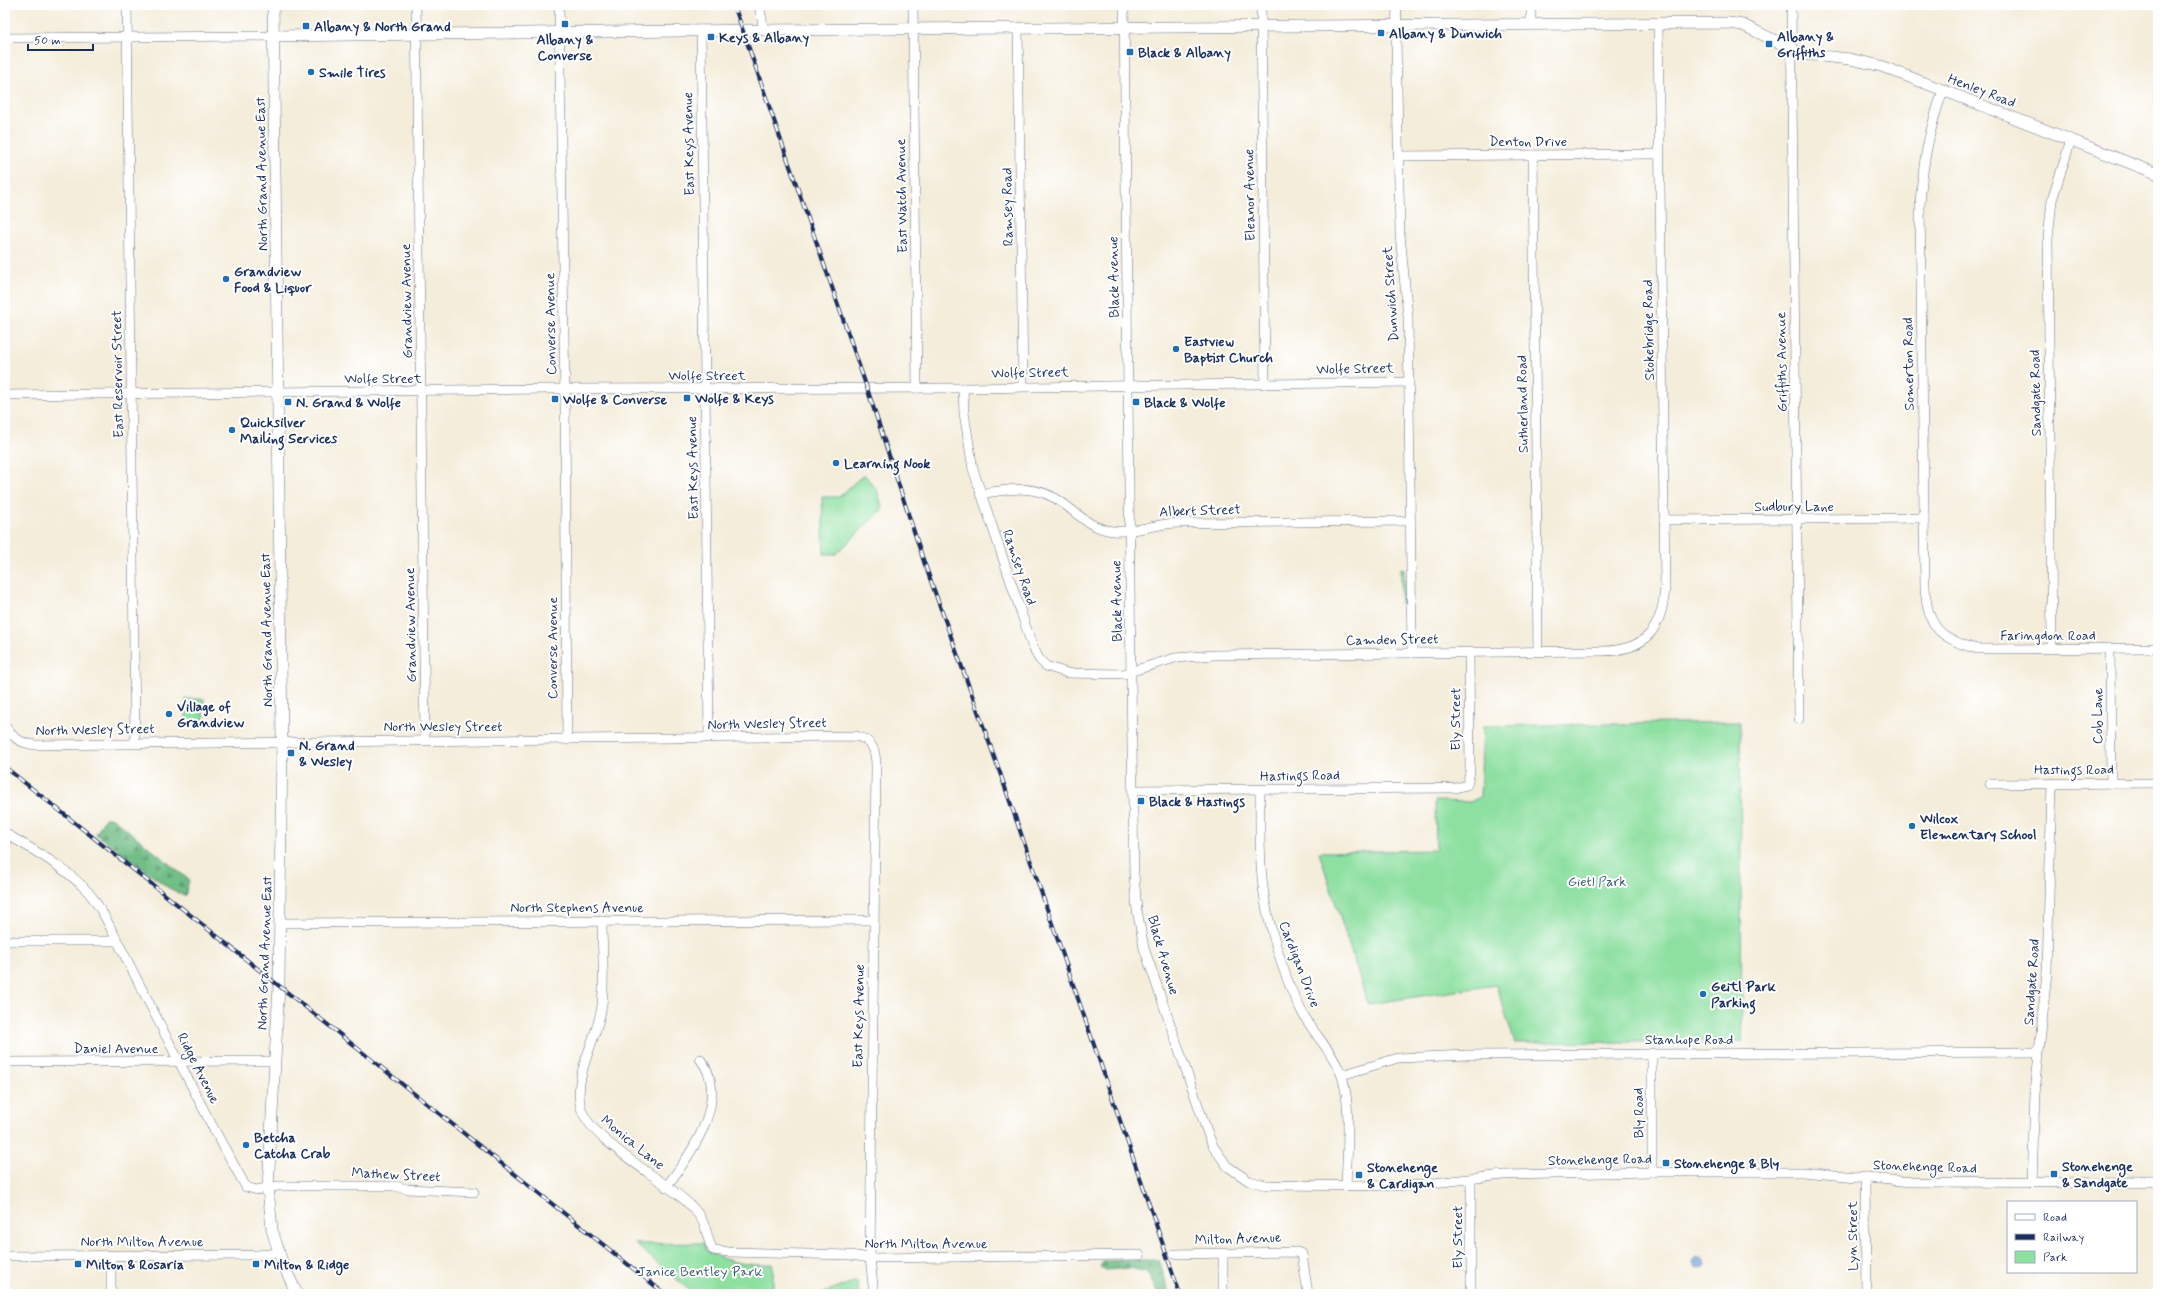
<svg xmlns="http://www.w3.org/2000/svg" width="2163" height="1299" viewBox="0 0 2163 1299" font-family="Mynerve,sans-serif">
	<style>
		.grass { fill: url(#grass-dots); stroke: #548880 }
		.forest { fill: url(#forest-firs); stroke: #467672 }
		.park { fill: #8ee0a1; stroke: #548880 }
		.water { fill: url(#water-ripples); stroke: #46689c }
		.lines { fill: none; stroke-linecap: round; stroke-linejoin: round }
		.minor-casing { stroke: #677289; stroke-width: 10 }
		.tertiary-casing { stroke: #677289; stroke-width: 12 }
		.minor { stroke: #fff; stroke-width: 9 }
		.tertiary { stroke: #fff; stroke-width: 11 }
		.rail-casing { stroke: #1b2f5e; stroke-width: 4 }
		.rail { stroke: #fff; stroke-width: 2.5; stroke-dasharray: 8; stroke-linecap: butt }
		.poi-dot { fill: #1f6fb2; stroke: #fff; stroke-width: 1.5 }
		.labels { text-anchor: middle; stroke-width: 4; stroke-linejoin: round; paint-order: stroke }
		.poi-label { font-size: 14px; font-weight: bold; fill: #1b2f5e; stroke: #fff; text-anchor: start }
		.street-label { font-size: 14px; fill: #1b2f5e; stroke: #fff }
		.park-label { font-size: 14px; fill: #385b6f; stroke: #fff }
	</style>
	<defs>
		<pattern id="grass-dots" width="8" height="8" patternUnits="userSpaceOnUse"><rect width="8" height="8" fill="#8ee0a1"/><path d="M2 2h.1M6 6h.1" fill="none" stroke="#7ac08d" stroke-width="1.8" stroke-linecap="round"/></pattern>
		<pattern id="forest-firs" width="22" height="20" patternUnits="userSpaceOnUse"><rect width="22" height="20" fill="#72be87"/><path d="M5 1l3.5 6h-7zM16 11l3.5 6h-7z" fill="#5d9b72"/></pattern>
		<pattern id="water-ripples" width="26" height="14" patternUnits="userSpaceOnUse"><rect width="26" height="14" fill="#70a1da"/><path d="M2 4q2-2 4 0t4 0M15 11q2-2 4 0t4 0" fill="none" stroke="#5b84b4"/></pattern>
	</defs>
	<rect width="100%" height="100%" fill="#fff"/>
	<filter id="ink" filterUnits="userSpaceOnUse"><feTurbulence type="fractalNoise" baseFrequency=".025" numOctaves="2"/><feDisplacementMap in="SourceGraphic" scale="8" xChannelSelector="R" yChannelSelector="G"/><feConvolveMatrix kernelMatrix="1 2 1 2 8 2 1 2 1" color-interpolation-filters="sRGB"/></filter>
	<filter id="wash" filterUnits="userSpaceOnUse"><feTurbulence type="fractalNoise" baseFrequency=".012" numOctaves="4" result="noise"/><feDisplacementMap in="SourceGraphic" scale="16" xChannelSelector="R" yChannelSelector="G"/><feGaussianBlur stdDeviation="0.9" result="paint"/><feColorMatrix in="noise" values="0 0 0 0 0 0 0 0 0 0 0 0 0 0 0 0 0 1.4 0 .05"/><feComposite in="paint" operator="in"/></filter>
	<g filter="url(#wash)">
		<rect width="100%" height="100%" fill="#f4edda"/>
		<polygon class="grass" points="1401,568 1404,569 1405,603 1401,604"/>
		<g class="forest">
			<polygon points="105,818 113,818 189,880 185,896 167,887 96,834"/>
			<polygon points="1141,1260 1159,1260 1170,1294 1158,1294 1147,1272 1130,1268 1106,1270 1100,1267 1103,1261"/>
		</g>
		<g class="park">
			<polygon points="864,474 877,490 883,509 836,554 824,554 822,497 839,497"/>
			<rect x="186" y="699" width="18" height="26"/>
			<polygon points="1740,722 1742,1041 1515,1043 1496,985 1368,1004 1319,852 1436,850 1435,801 1470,802 1480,797 1483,726"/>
			<path d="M704,1243L706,1251C731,1263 745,1266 773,1264V1294H694L635,1244Z"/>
			<polygon points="857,1281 859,1294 822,1294 835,1288"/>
		</g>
		<circle class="water" cx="1699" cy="1263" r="6"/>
	</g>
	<g filter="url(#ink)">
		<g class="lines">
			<g class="minor-casing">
				<g id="minor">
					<polyline points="127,5 135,742"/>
					<polyline points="416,5 425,740"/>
					<polyline points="559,5 565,400 567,740"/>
					<polyline points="759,5 764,30"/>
					<polyline points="913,5 917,388"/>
					<polyline points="1124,5 1131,682 1134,875 1137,910 1144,948 1208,1134 1213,1146 1227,1166 1249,1181 1266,1185 1408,1186 1503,1175 1652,1172 1802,1172 1912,1182 2158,1183"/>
					<polyline points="1261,5 1265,384"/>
					<polyline points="1397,5 1396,38 1400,234 1408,317 1412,653"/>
					<polyline points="1791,5 1799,719"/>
					<polyline points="1531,24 1531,5"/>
					<polyline points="1018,28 1023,386"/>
					<polyline points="701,30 709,738"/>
					<polyline points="5,38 274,36"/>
					<path d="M1943,91C1929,129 1922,166 1920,206L1925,587C1927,627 1940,639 1977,649L2158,648"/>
					<polyline points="1533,155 1538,652"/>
					<polyline points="1398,156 1659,154"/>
					<path d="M963,388L964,413L973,469L1032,645L1039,659L1046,666L1067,673L1123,674L1175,658L1215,655L1604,651C1646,650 1662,629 1665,588L1658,24"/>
					<polyline points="5,395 549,389 963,388 1409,382"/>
					<path d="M980,494C1011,488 1038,484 1064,504C1080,516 1092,529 1113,531C1136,533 1157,523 1179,523C1256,522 1333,522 1410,521"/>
					<polyline points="1664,520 1924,518"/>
					<polyline points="2110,648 2111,783"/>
					<polyline points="2052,649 2048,239 2052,200 2071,140"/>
					<path d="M5,726C13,738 20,743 35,745L855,736C873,739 876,751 876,767L870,1258L874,1294"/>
					<polyline points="1990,784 2158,783"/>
					<polyline points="1133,790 1455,788 1467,785 1470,772 1469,652"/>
					<path d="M1260,790C1260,837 1258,885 1272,931C1279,957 1288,986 1301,1010C1312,1033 1332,1050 1341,1074C1352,1102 1347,1155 1346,1186"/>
					<path d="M5,833C33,850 67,868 89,893C95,900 100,909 105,917L209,1120L246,1187L257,1190L278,1186H394L407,1189L474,1192"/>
					<path d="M602,921C602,948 605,978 602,1005C598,1038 572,1076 581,1108C589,1139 663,1179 688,1203C696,1210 703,1219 706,1230C708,1238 709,1243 713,1250L729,1252L850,1255L870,1258L1140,1255"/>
					<polyline points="280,923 873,920"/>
					<polyline points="5,941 117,941"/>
					<polyline points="1652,1053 1652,1172"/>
					<polyline points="5,1062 275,1061"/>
					<polyline points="1342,1075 1398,1058 1468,1055 2038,1052"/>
					<polyline points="1865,1178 1866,1294"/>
					<polyline points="1471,1179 1471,1294"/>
					<polyline points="2032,1183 2035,1093 2047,972 2052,783"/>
					<path d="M666,1187C690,1156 732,1098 700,1059"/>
					<polyline points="1174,1254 1297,1252 1302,1254 1308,1294"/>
					<polyline points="1223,1254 1223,1294"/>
					<polyline points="5,1256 257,1255 279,1253"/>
					<polyline points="111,1294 111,1255"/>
				</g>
			</g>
			<g class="tertiary-casing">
				<g id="tertiary">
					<polyline points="273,5 282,742 279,986 268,1188 272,1230 282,1262 297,1294"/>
					<polyline points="274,36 764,30 1729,23 1743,25 1802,54 1850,59 1881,66 2158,174"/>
				</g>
			</g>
			<use href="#minor" class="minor"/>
			<use href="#tertiary" class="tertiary"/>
			<g class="rail-casing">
				<g id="rail">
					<polyline points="734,5 867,388 924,562 998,767 1180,1294"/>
					<polyline points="5,767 665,1294"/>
				</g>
			</g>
			<use href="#rail" class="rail"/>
		</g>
	</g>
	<g class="poi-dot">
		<rect x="561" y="20" width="8" height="8" rx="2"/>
		<rect x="302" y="22" width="8" height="8" rx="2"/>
		<rect x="1377" y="29" width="8" height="8" rx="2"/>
		<rect x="707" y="33" width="8" height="8" rx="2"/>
		<rect x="1765" y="40" width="8" height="8" rx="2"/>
		<rect x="1126" y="48" width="8" height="8" rx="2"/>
		<circle cx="311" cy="72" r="4"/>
		<circle cx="226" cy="279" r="4"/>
		<circle cx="1176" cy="349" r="4"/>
		<rect x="683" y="394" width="8" height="8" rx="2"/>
		<rect x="551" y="395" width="8" height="8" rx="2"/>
		<rect x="284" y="398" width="8" height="8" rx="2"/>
		<rect x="1132" y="398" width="8" height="8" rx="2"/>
		<circle cx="232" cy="430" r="4"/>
		<circle cx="836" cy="463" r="4"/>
		<circle cx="169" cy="714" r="4"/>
		<rect x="287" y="749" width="8" height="8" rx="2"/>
		<rect x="1137" y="797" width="8" height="8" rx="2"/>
		<circle cx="1912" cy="826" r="4"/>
		<circle cx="1703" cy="994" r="4"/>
		<circle cx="246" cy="1145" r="4"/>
		<rect x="1662" y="1159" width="8" height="8" rx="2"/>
		<rect x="2050" y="1170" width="8" height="8" rx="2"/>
		<rect x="1355" y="1171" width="8" height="8" rx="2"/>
		<rect x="74" y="1260" width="8" height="8" rx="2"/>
		<rect x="252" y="1260" width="8" height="8" rx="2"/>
	</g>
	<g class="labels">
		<g class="poi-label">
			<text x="314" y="31">Albany &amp; North Grand</text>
			<text x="1389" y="38">Albany &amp; Dunwich</text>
			<text x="1777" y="41">Albany &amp;<tspan x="1777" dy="16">Griffiths</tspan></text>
			<text x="719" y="42">Keys &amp; Albany</text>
			<text x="565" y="44" text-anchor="middle">Albany &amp;<tspan x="565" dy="16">Converse</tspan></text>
			<text x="1138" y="57">Black &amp; Albany</text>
			<text x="319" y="77">Smile Tires</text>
			<text x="234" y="276">Grandview<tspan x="234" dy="16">Food &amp; Liquor</tspan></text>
			<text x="1184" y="346">Eastview<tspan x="1184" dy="16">Baptist Church</tspan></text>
			<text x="695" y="403">Wolfe &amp; Keys</text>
			<text x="563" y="404">Wolfe &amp; Converse</text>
			<text x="296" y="407">N. Grand &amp; Wolfe</text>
			<text x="1144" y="407">Black &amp; Wolfe</text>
			<text x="240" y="427">Quicksilver<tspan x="240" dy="16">Mailing Services</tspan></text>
			<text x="844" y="468">Learning Nook</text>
			<text x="177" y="711">Village of<tspan x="177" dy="16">Grandview</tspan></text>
			<text x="299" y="750">N. Grand<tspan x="299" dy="16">&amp; Wesley</tspan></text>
			<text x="1149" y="806">Black &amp; Hastings</text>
			<text x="1920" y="823">Wilcox<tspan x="1920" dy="16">Elementary School</tspan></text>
			<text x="1711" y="991">Geitl Park<tspan x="1711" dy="16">Parking</tspan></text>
			<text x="254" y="1142">Betcha<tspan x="254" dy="16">Catcha Crab</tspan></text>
			<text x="1674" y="1168">Stonehenge &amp; Bly</text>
			<text x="2062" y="1171">Stonehenge<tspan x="2062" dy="16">&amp; Sandgate</tspan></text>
			<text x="1367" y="1172">Stonehenge<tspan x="1367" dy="16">&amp; Cardigan</tspan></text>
			<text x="86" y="1269">Milton &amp; Rosaria</text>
			<text x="264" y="1269">Milton &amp; Ridge</text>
		</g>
		<g class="street-label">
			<text transform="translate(1982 90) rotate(21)" y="5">Henley Road</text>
			<text x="1528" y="146">Denton Drive</text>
			<text transform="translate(688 144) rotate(-91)" y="5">East Keys Avenue</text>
			<text transform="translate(261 174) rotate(-91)" y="5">North Grand Avenue East</text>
			<text transform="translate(1249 195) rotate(-91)" y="5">Eleanor Avenue</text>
			<text transform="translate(901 196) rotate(-91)" y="5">East Watch Avenue</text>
			<text transform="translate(1007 207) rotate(-91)" y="5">Ramsey Road</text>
			<text transform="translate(1113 277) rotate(-91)" y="5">Black Avenue</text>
			<text transform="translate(1390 294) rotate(-94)" y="5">Dunwich Street</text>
			<text transform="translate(406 301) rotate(-91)" y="5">Grandview Avenue</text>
			<text transform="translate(550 324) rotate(-91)" y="5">Converse Avenue</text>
			<text transform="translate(1648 330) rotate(-91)" y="5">Stokebridge Road</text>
			<text transform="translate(1781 362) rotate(-91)" y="5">Griffiths Avenue</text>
			<text transform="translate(1908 364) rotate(-91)" y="5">Somerton Road</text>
			<text transform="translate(1355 368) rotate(-1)" y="5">Wolfe Street</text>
			<text transform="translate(1030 372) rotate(-1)" y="5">Wolfe Street</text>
			<text transform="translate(117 374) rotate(-91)" y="5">East Reservoir Street</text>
			<text x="707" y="380">Wolfe Street</text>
			<text x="383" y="383">Wolfe Street</text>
			<text transform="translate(2035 393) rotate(-91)" y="5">Sandgate Road</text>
			<text transform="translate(1522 404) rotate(-91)" y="5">Sutherland Road</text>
			<text transform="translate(692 468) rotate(-91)" y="5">East Keys Avenue</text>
			<text x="1794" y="511">Sudbury Lane</text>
			<text transform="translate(1200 510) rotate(-2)" y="5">Albert Street</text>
			<text transform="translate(1020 567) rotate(71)" y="5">Ramsey Road</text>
			<text transform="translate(1116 601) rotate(-91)" y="5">Black Avenue</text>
			<text transform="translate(410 625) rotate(-91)" y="5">Grandview Avenue</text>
			<text transform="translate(266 630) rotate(-91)" y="5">North Grand Avenue East</text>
			<text x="2048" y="640">Faringdon Road</text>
			<text transform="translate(1392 639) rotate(-1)" y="5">Camden Street</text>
			<text transform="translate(552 648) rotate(-90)" y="5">Converse Avenue</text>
			<text transform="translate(2097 716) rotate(-90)" y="5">Cob Lane</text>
			<text transform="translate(1455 719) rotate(-90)" y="5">Ely Street</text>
			<text transform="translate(767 723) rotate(-1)" y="5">North Wesley Street</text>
			<text x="443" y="731">North Wesley Street</text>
			<text transform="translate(95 729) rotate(-1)" y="5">North Wesley Street</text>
			<text x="2074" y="774">Hastings Road</text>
			<text transform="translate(1300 775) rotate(-1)" y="5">Hastings Road</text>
			<text x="577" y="912">North Stephens Avenue</text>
			<text transform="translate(264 953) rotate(-88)" y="5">North Grand Avenue East</text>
			<text transform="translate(1164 955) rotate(74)" y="5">Black Avenue</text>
			<text transform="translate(1300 964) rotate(69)" y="5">Cardigan Drive</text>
			<text transform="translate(2031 982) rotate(-86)" y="5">Sandgate Road</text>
			<text transform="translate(858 1016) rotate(-89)" y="5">East Keys Avenue</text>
			<text x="1689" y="1044">Stanhope Road</text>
			<text x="116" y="1053">Daniel Avenue</text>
			<text transform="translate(199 1068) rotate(63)" y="5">Ridge Avenue</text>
			<text transform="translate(1638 1113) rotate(-90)" y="5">Bly Road</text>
			<text transform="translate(633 1142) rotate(39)" y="5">Monica Lane</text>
			<text transform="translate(1600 1159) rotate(-1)" y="5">Stonehenge Road</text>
			<text transform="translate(1925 1166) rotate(2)" y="5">Stonehenge Road</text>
			<text transform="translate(396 1174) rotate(3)" y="5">Mathew Street</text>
			<text transform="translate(1852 1236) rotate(-90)" y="5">Lyn Street</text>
			<text transform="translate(1457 1237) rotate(-90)" y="5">Ely Street</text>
			<text transform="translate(1238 1238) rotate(-2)" y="5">Milton Avenue</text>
			<text x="142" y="1246">North Milton Avenue</text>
			<text x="926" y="1248">North Milton Avenue</text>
		</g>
		<g class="park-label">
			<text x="1597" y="886">Gietl Park</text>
			<text x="700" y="1276">Janice Bentley Park</text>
		</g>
	</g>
	<rect width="2163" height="1299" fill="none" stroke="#fff" stroke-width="20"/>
	<rect x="2007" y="1201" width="130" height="72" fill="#ffffff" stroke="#a4acbf"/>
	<rect x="2015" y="1214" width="20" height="6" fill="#ffffff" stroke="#a4acbf"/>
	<text x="2043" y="1221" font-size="12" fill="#1b2f5e">Road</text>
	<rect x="2015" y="1234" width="20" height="6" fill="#1b2f5e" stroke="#a4acbf"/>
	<text x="2043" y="1241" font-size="12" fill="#1b2f5e">Railway</text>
	<rect x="2015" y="1251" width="20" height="12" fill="#8ee0a1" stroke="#a4acbf"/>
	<text x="2043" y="1261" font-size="12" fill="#1b2f5e">Park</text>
	<path d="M28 44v6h65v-6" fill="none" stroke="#1b2f5e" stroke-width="2"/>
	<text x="34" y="44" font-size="12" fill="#1b2f5e" stroke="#ffffff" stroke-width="3" paint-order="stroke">50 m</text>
</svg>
